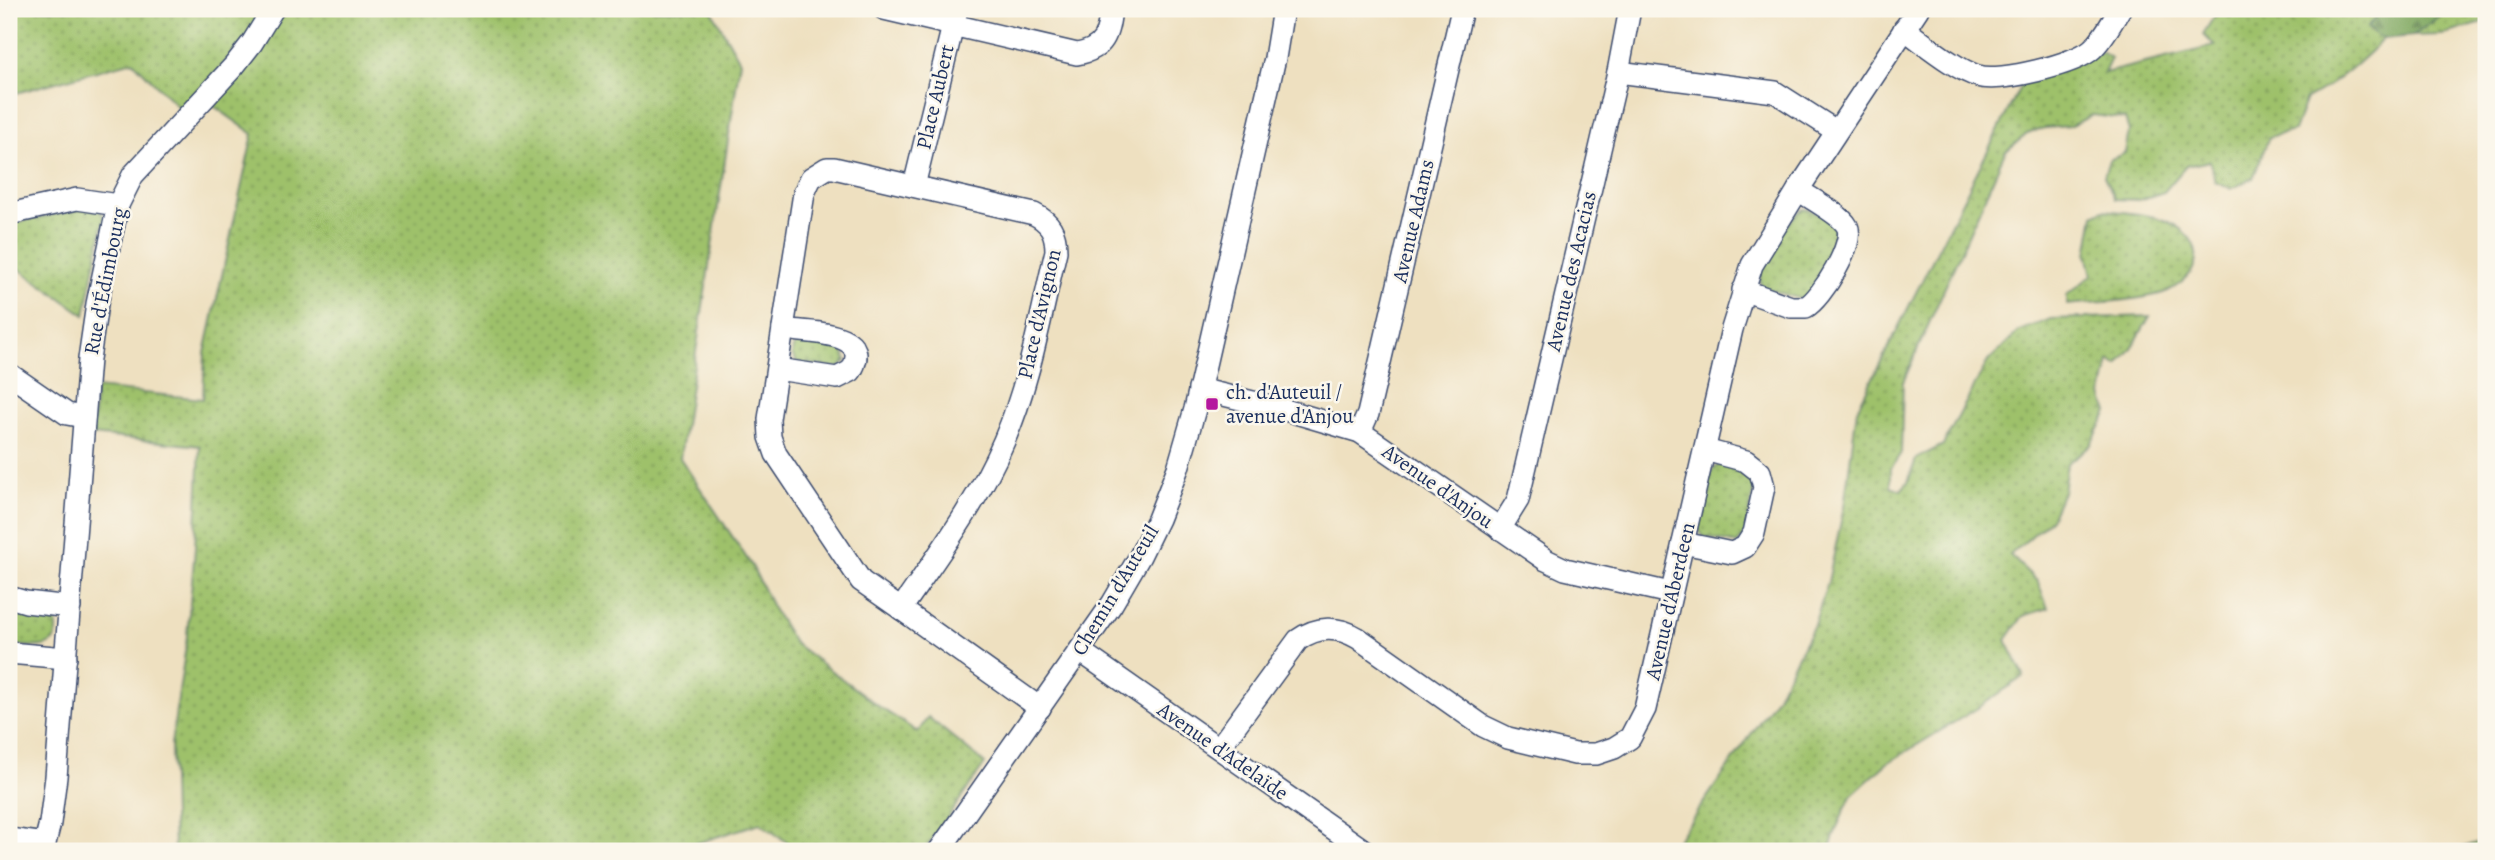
<svg xmlns="http://www.w3.org/2000/svg" width="2495" height="860" viewBox="0 0 2495 860" font-family="Alegreya,serif">
	<style>
		.grass { fill: url(#grass-dots); stroke: #5c7864; stroke-width: 2 }
		.forest { fill: url(#forest-firs); stroke: #4c6b5e; stroke-width: 2 }
		.lines { fill: none; stroke-linecap: round; stroke-linejoin: round }
		.minor-casing { stroke: #3b4a6d; stroke-width: 24 }
		.minor { stroke: #fff; stroke-width: 21 }
		.poi-dot { fill: #b5179e; stroke: #fbf7ec; stroke-width: 2.5 }
		.labels { text-anchor: middle; stroke-width: 5; stroke-linejoin: round; paint-order: stroke }
		.street-label { font-size: 21px; fill: #1b2f5e; stroke: #fbf7ec }
		.poi-label { font-size: 21px; fill: #1b2f5e; stroke: #fbf7ec; text-anchor: start }
	</style>
	<defs>
		<pattern id="grass-dots" width="8" height="8" patternUnits="userSpaceOnUse" patternTransform="scale(1.75)"><rect width="8" height="8" fill="#9ec16b"/><path d="M2 2h.1M6 6h.1" fill="none" stroke="#809d5b" stroke-width="1.8" stroke-linecap="round"/></pattern>
		<pattern id="forest-firs" width="22" height="20" patternUnits="userSpaceOnUse" patternTransform="scale(1.75)"><rect width="22" height="20" fill="#7ea75f"/><path d="M5 1l3.5 6h-7zM16 11l3.5 6h-7z" fill="#668852"/></pattern>
	</defs>
	<rect width="100%" height="100%" fill="#fbf7ec"/>
	<filter id="ink" filterUnits="userSpaceOnUse"><feTurbulence type="fractalNoise" baseFrequency=".0143" numOctaves="2"/><feDisplacementMap in="SourceGraphic" scale="14" xChannelSelector="R" yChannelSelector="G"/><feConvolveMatrix kernelMatrix="1 2 1 2 8 2 1 2 1" color-interpolation-filters="sRGB"/></filter>
	<filter id="wash" filterUnits="userSpaceOnUse"><feTurbulence type="fractalNoise" baseFrequency=".00686" numOctaves="4" result="noise"/><feDisplacementMap in="SourceGraphic" scale="28" xChannelSelector="R" yChannelSelector="G"/><feGaussianBlur stdDeviation="1.57" result="paint"/><feColorMatrix in="noise" values="0 0 0 0 0 0 0 0 0 0 0 0 0 0 0 0 0 1.4 0 .05"/><feComposite in="paint" operator="in"/></filter>
	<g filter="url(#wash)">
		<rect width="100%" height="100%" fill="#eee0c0"/>
		<g class="grass">
			<polygon points="9,9 264,9 243,43 182,111 133,61 9,95"/>
			<polygon points="282,9 711,9 740,61 680,458 752,566 772,607 794,643 881,708 918,732 928,717 985,764 924,851 799,851 760,823 672,851 174,851 171,744 186,646 195,548 200,446 92,435 96,388 203,399 205,353 253,134 211,104"/>
			<path d="M2219,9H2382L2368,28L2383,39C2359,63 2337,83 2306,99L2294,131L2269,137L2253,178L2231,189L2215,182L2210,161L2186,166L2164,192L2139,200L2115,199L2104,176L2109,160L2125,153L2129,131L2125,119L2092,115L2071,126L2045,128L2027,134L2005,152L1903,382L1901,453L1891,468V486L1901,490L1908,482L1916,459L1943,445L1988,361L2019,331L2051,319L2150,316L2132,348L2118,365L2109,361L2102,395L2108,412L2090,446L2067,463L2063,492L2051,519L2010,555L2038,582L2048,608L2023,616L2006,640L2024,676L1981,706L1886,764L1851,796L1837,827L1829,851H1670L1776,698L1814,625L1828,582L1844,507L1857,409L2023,81L2101,52L2111,58L2104,73L2215,46L2203,34Z"/>
			<polygon points="2449,9 2486,9 2486,22 2442,35 2413,36"/>
			<polygon points="86,208 102,212 104,219 85,315 9,262 9,224"/>
			<path d="M1804,209C1818,210 1835,223 1842,235L1814,291L1803,300L1762,287C1760,282 1759,281 1760,276C1762,261 1791,214 1804,209Z"/>
			<path d="M2103,210C2121,212 2144,213 2161,219C2203,234 2210,270 2168,291C2146,301 2093,302 2067,305V295L2092,275L2087,254L2094,215Z"/>
			<polygon points="803,340 843,348 846,361 839,368 797,362 792,355 793,347"/>
			<polygon points="1723,464 1744,468 1755,481 1746,534 1737,544 1704,537 1698,529 1709,476 1715,467"/>
			<path d="M9,608L52,616C56,621 58,625 57,631C55,654 23,645 9,644Z"/>
			<polygon points="2486,840 2486,851 2453,851"/>
		</g>
		<polygon class="forest" points="2382,9 2449,9 2413,36 2383,39 2367,28"/>
	</g>
	<g filter="url(#ink)">
		<g class="lines">
			<g class="minor-casing">
				<g id="minor">
					<path d="M884,9L1077,54C1105,49 1108,34 1111,9"/>
					<path d="M1904,29C1924,43 1956,70 1978,76C1999,83 2076,64 2092,49C2104,38 2112,22 2120,9"/>
					<polyline points="1618,72 1775,92 1836,131"/>
					<path d="M827,168H834L1034,214C1050,222 1056,232 1056,251C1041,314 1030,381 1004,441C978,502 938,555 901,609L861,581L776,454L770,437L769,419L804,193L811,178Z"/>
					<polyline points="914,186 957,9"/>
					<polyline points="9,214 77,199 118,205"/>
					<path d="M1743,290L1791,307H1806C1821,299 1856,243 1847,226C1841,215 1810,198 1798,190"/>
					<path d="M777,369L837,378L851,371C875,330 807,333 783,329"/>
					<polyline points="9,374 67,414 84,417"/>
					<polyline points="1199,389 1282,409 1360,432 1546,560 1565,569 1670,593"/>
					<polyline points="1360,432 1368,414 1462,9"/>
					<polyline points="1500,529 1518,500 1618,72 1630,9"/>
					<polyline points="1683,543 1732,553 1745,547 1754,533 1764,487 1760,472 1746,461 1705,450"/>
					<polyline points="9,597 26,602 70,607"/>
					<polyline points="901,609 1040,708"/>
					<polyline points="1080,651 1365,851"/>
					<polyline points="9,653 66,658"/>
					<path d="M1219,748L1298,640C1317,626 1338,626 1358,638L1483,726L1508,738L1575,754H1596L1614,748L1630,738L1645,709L1732,329L1752,265L1798,190L1918,9"/>
					<polyline points="9,839 45,844"/>
					<polyline points="43,851 50,823 56,777 89,359 97,304 118,205 133,175 234,66 252,43 273,9"/>
					<polyline points="939,851 1112,604 1140,556 1158,519 1178,468 1195,409 1275,58 1283,9"/>
				</g>
			</g>
			<use href="#minor" class="minor"/>
		</g>
	</g>
	<rect class="poi-dot" x="1205" y="397" width="14" height="14" rx="3.5"/>
	<g class="labels">
		<g class="street-label">
			<text transform="translate(935 97) rotate(-77)" y="7">Place Aubert</text>
			<text transform="translate(1413 221) rotate(-77)" y="7">Avenue Adams</text>
			<text transform="translate(1571 271) rotate(-77)" y="7">Avenue des Acacias</text>
			<text transform="translate(105 281) rotate(-79)" y="7">Rue d'Édimbourg</text>
			<text transform="translate(1039 314) rotate(-77)" y="7">Place d'Avignon</text>
			<text transform="translate(1438 486) rotate(35)" y="7">Avenue d'Anjou</text>
			<text transform="translate(1115 590) rotate(-59)" y="7">Chemin d'Auteuil</text>
			<text transform="translate(1670 601) rotate(-77)" y="7">Avenue d'Aberdeen</text>
			<text transform="translate(1223 751) rotate(35)" y="7">Avenue d'Adelaïde</text>
		</g>
		<g class="poi-label">
			<text x="1226" y="399">ch. d'Auteuil /<tspan x="1226" dy="24">avenue d'Anjou</tspan></text>
		</g>
	</g>
	<rect width="2495" height="860" fill="none" stroke="#fbf7ec" stroke-width="35"/>
</svg>
